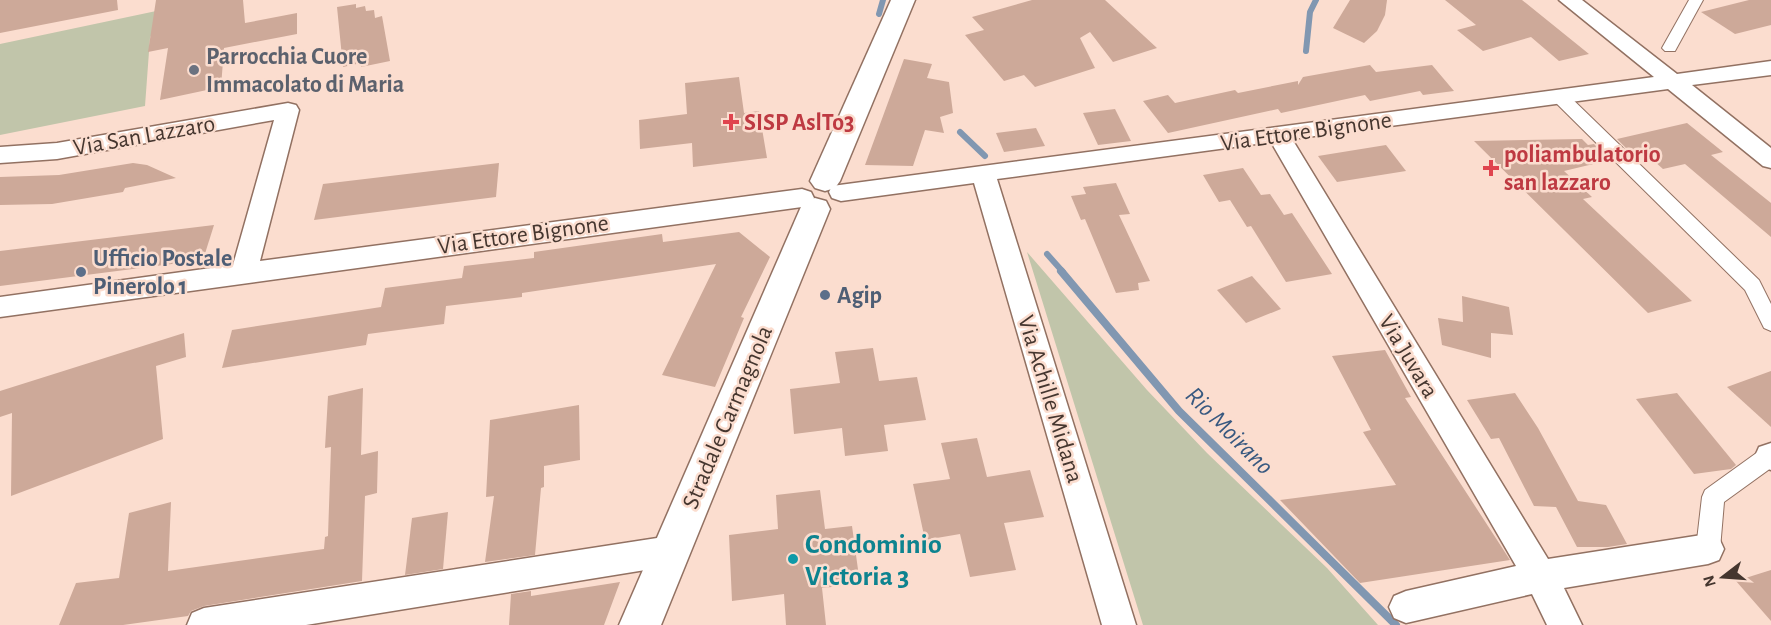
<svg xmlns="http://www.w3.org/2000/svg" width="1771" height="625" viewBox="0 0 1771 625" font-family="'Alegreya Sans',sans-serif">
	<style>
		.green { fill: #c1c5aa }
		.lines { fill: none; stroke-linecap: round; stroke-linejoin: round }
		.stream-far1 { stroke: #8197b1; stroke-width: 6 }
		.stream { stroke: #8197b1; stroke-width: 8 }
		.building { fill: #cda999 }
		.pedestrian-casing { stroke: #927162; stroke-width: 2 }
		.minor-casing { stroke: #927162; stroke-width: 3 }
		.secondary-casing { stroke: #927162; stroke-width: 3 }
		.pedestrian { fill: #fff; fill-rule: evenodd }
		.minor { fill: #fff; fill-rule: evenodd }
		.secondary { fill: #fff; fill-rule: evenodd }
		.worship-dot { fill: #6b7280; stroke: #fbddcf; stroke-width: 2 }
		.health-dot { fill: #e0444e; stroke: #fbddcf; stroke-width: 2 }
		.service-dot { fill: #5c6f8a; stroke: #fbddcf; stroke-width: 2 }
		.culture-dot { fill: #0f9aa8; stroke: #fbddcf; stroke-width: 2 }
		.labels { text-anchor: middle; stroke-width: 5; stroke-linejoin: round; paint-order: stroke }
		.worship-label { font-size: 24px; font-weight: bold; fill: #5b616d; stroke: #fbddcf; text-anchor: start }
		.health-label { font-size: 24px; font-weight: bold; fill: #be3a42; stroke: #fbddcf; text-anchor: start }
		.street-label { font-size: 24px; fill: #45362f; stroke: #fbddcf }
		.service-label { font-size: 24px; font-weight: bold; fill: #4e5e75; stroke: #fbddcf; text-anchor: start }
		.water-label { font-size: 26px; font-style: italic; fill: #385980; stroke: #fbddcf }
		.near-culture-label { font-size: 28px; font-weight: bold; fill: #0d838f; stroke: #fbddcf; text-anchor: start }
	</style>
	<rect width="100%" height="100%" fill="#fbddcf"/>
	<g class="green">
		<polygon points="161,10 150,38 145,106 0,135 0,44"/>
		<polygon points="1027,252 1147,390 1207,453 1327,568 1378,625 1143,625"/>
	</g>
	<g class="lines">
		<g class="stream-far1">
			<polyline points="879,14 883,0"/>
			<polyline points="1306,51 1310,12 1316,0"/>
			<polyline points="960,132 985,156"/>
			<polyline points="1047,254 1063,272"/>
		</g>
		<polyline class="stream" points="1061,271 1179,411 1396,625"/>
	</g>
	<g class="building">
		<polygon points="0,0 117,0 118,10 0,33"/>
		<polygon points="156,0 243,0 245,23 297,13 297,34 224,48 221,87 160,100 168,48 148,52"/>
		<polygon points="1032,0 1105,0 1157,48 1113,62 1090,32 1080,38 1095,68 1035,87 1024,75 1004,81 965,35 984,30 972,17"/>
		<polygon points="1350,0 1387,0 1385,15 1377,31 1364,43 1333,28"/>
		<polygon points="1445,0 1522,0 1589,54 1559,61 1531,37 1483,51 1457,30 1476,25"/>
		<polygon points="1749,0 1771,0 1771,25 1735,34 1701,12"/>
		<polygon points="356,4 356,8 365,6 366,11 374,10 375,18 382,16 390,61 361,67 361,63 343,67 337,7"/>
		<polygon points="904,59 932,64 927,78 949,82 953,113 940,117 944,133 925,130 913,166 865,165"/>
		<polygon points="1370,65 1376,72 1432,65 1454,91 1423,95 1420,91 1370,101 1365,95 1281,113 1278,109 1168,133 1143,101 1168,95 1175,103 1235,90 1238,93 1298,81 1298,85 1303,77"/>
		<polygon points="739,77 744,113 759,111 767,158 693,167 692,143 640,149 639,120 687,114 685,83"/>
		<polygon points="1115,109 1131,141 1098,145 1083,113"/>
		<polygon points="1687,123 1723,152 1711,155 1771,203 1771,237 1685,164 1663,169 1644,152 1632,154 1617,139"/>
		<polygon points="1036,128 1045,146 1004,152 996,133"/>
		<polygon points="1582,139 1588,145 1594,144 1610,160 1564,171 1592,197 1583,199 1692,301 1648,313 1474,141"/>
		<polygon points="1386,145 1406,171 1337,182 1318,156"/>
		<polygon points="133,163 147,165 176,178 125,188 123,192 52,204 0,205 0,177 59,175"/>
		<polygon points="499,163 496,197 314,220 323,184"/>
		<polygon points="1243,168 1261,195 1270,194 1284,215 1292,213 1332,274 1286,282 1251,226 1247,227 1230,200 1219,202 1203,175"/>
		<polygon points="1116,183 1130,214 1119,215 1150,281 1138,283 1139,290 1116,293 1085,219 1081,220 1071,196 1086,194 1083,187"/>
		<polygon points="214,225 203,260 0,286 0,251"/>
		<polygon points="739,232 770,257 741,317 744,318 715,387 662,375 716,264 522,293 522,297 446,306 444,324 368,334 366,345 222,368 232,330 381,307 385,288 462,278 464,266 534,258 534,252 662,234 663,242"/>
		<polygon points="1252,276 1281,309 1246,323 1217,290"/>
		<polygon points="1462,296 1509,307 1513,335 1491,333 1491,358 1442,345 1438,318 1463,322"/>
		<polygon points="184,333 186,357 156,366 163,439 11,496 12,413 0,417 0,391"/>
		<polygon points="873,348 879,381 917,377 926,420 884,425 888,451 845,456 842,428 794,434 790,389 840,383 835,352"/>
		<polygon points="1385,350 1411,397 1405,398 1510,560 1360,583 1280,500 1396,485 1363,432 1371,430 1332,356"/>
		<polygon points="1771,371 1771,427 1727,387"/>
		<polygon points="363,388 361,455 378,451 377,493 365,496 362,581 204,606 191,611 188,616 123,625 59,625 76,583 119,578 129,513 171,502 168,571 324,549 325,537 328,536 331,447 325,448 328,396"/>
		<polygon points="1515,393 1538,428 1578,501 1606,505 1627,544 1608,547 1577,547 1556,507 1534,506 1499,438 1491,439 1467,400"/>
		<polygon points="1677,393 1736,465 1731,469 1694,474 1636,399"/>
		<polygon points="579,405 580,460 544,466 544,487 541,488 535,555 485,562 494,496 486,497 490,420"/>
		<polygon points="977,438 987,477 1030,470 1044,517 1004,523 1016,570 970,577 960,534 925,540 913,484 950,479 941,443"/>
		<polygon points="820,490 825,529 852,526 860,584 822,588 826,625 786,625 784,594 732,601 729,535 778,529 776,495"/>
		<polygon points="448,512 443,569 405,575 412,518"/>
		<polygon points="1771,570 1771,621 1736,581"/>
		<polygon points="620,582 604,625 509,625 511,594 531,591 531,596"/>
	</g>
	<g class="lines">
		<g class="pedestrian-casing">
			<g id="pedestrian">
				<polygon points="1689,0 1703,0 1675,51 1665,51 1662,48"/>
				<polygon points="1559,91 1565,92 1759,280 1771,304 1771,331 1764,328 1745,290 1553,100 1551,96"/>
				<polygon points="1771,447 1771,468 1724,502 1720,549 1716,557 1708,560 1700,557 1696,549 1702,497 1705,490 1762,449"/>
			</g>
		</g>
		<g class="minor-casing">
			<g id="minor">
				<polygon points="1559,0 1582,0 1677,74 1771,61 1771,75 1692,85 1771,148 1771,168 1763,166 1668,89 1292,139 1548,559 1708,534 1719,538 1724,549 1719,560 1708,564 1564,588 1582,625 1547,625 1532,594 1406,623 1394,618 1389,607 1394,596 1406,591 1516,566 1271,142 997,179 1136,625 1102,625 974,183 841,201 832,198 829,192 832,186 1654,77"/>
				<polygon points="288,103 296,105 299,110 260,261 802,189 811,192 814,198 811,204 802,207 0,317 0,297 233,265 274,120 57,159 0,163 0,147 57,143"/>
				<polygon points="1771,443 1771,470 1760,466 1755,456 1759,447"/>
				<polygon points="670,536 681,540 686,551 681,562 670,566 306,625 187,625 192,613 204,608"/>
			</g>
		</g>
		<g class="secondary-casing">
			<g id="secondary">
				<polygon points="891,0 915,0 840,181 835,188 825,191 815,188 810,181"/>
				<polygon points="815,198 826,201 830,209 661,625 619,625 800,209 804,201"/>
			</g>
		</g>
		<use href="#pedestrian" class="pedestrian"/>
		<use href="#minor" class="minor"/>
		<use href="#secondary" class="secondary"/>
	</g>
	<circle class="worship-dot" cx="194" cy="70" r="6"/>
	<g class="health-dot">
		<path d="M728 113h6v6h6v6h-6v6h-6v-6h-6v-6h6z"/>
		<path d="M1488 159h6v6h6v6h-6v6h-6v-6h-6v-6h6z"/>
	</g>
	<g class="service-dot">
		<circle cx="81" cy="272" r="6"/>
		<circle cx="825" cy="295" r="6"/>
	</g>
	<circle class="culture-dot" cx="793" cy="559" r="6"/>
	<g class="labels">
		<g class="worship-label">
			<text x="206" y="64">Parrocchia Cuore<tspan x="206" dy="28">Immacolato di Maria</tspan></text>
		</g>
		<g class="health-label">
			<text x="744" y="130">SISP AslTo3</text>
			<text x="1504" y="162">poliambulatorio<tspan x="1504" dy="28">san lazzaro</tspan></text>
		</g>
		<g class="street-label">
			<text transform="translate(1306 131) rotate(-8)" y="8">Via Ettore Bignone</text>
			<text transform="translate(144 135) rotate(-10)" y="8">Via San Lazzaro</text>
			<text transform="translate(523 234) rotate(-8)" y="8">Via Ettore Bignone</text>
			<text transform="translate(1409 356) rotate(59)" y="8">Via Juvara</text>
			<text transform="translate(1051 399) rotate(73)" y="8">Via Achille Midana</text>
			<text transform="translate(727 417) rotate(-67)" y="8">Stradale Carmagnola</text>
		</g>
		<g class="service-label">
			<text x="93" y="266">Ufficio Postale<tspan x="93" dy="28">Pinerolo 1</tspan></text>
			<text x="837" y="303">Agip</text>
		</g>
		<g class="water-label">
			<text transform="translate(1230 430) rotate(45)" y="9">Rio Moirano</text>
		</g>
		<g class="near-culture-label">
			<text x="805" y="553">Condominio<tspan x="805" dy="32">Victoria 3</tspan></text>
		</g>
	</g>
	<g transform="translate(1723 577) rotate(253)" stroke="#fbddcf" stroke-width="4.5" paint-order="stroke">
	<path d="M0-4.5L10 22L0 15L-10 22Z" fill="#45362f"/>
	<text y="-9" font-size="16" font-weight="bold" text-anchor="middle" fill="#45362f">N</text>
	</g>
</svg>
